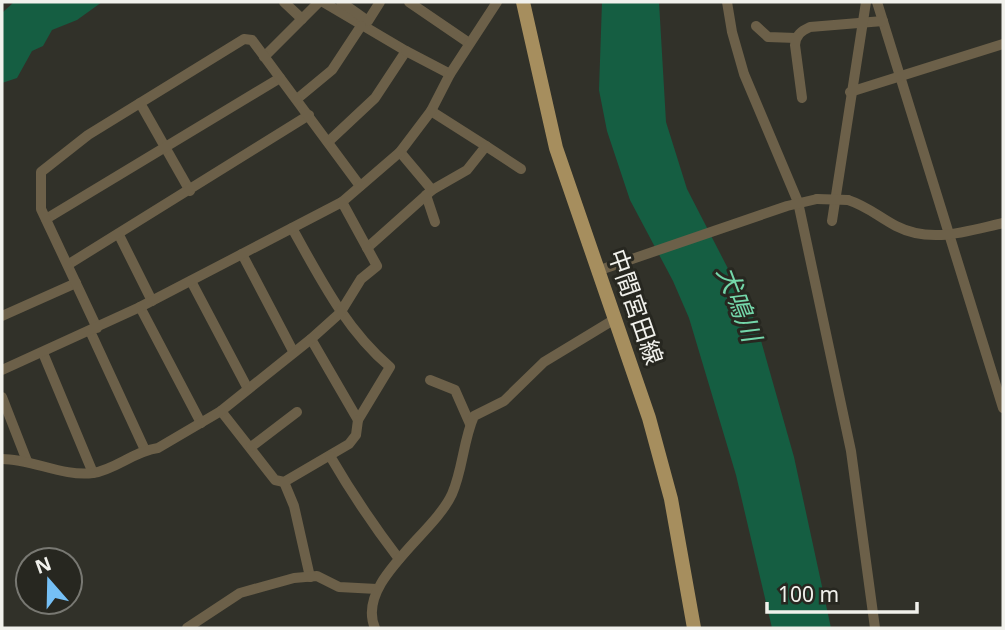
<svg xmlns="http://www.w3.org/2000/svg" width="1005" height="630" viewBox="0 0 1005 630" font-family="'Noto Sans','Noto Sans JP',sans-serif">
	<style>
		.water { fill: #155e42 }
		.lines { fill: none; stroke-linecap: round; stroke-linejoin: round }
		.minor { stroke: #6c6049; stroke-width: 10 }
		.major { stroke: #a68e5e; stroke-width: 14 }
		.minor-bridge { stroke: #6c6049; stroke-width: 10 }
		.labels { text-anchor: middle; stroke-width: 6; stroke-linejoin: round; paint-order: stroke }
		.street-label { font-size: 24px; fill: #f1f1ec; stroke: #272720 }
		.water-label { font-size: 26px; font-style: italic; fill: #74d7aa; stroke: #272720 }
	</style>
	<rect width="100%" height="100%" fill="#313129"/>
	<g class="water">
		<polygon points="14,2 102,2 77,20 52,30 43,46 32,51 17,78 2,83 2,13"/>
		<polygon points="602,2 659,2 666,122 687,189 756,323 794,457 831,628 772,628 736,475 689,318 673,281 630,200 607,131 599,90"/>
	</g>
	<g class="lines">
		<g class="minor">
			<polyline points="284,2 302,19"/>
			<polyline points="323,2 406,51 375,98 328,142"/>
			<polyline points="341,2 368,21 380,2"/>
			<polyline points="409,2 469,43"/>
			<polyline points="727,2 732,32 744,74 798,202 851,451 875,628"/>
			<polyline points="877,2 1003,408"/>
			<polyline points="756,26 768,37 796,38"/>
			<polyline points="406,51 450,74"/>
			<polyline points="264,57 319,2"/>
			<polyline points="850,92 1003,44"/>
			<path d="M802,98L795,45C796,35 801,31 810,27L883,21"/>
			<polyline points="297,99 332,70 361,26"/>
			<polyline points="140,103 190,191"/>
			<polyline points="431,111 486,146 467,170 432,190"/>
			<polyline points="486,146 521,169"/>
			<polyline points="426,195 435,222"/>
			<path d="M848,200C867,206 879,217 896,226C931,244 967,231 1003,223"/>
			<polyline points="46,219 280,78"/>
			<polyline points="832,221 866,2"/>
			<path d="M292,228C320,278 346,330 390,367L358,420L311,339"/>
			<polyline points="119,235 152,301"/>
			<polyline points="367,248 432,190 400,152"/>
			<polyline points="242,254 293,351"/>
			<polyline points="69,264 309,115"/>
			<polyline points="600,270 787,206 817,199"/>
			<polyline points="191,281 248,389"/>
			<polyline points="140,307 201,423"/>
			<polyline points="2,316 76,283"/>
			<polyline points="97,328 41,209 41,172 88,135 244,39 252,40 360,186"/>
			<polyline points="90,331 145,450"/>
			<polyline points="43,353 93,473"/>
			<polyline points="2,370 140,307 342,202 400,152 431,111 450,74 497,2"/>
			<polyline points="430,380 455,390 470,424"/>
			<polyline points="2,397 27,461"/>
			<polyline points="221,411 275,480 284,482 349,444 356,435 358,420"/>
			<polyline points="251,447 297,412"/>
			<path d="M330,456C351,492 373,525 399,559"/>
			<path d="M2,459C32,459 63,477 93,473C115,470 134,451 158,448L221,411L311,339L340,313L361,279L377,266L342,202"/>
			<polyline points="284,482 294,506 310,577"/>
			<polyline points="187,628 240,593 294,578 317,576 339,587 377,589"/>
			<path d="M375,628C355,582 434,534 452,494C463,469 463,441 474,416L504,401L544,362L615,319"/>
		</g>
		<polyline class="major" points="523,2 556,148 649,418 671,499 694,628"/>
		<polyline class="minor-bridge" points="817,199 848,200"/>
	</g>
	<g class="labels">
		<g class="street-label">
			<text transform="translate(635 307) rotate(71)" y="8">中間宮田線</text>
		</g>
		<g class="water-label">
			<text transform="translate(739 304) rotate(69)" y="9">犬鳴川</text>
		</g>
	</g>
	<rect width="1005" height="630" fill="none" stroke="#f1f1ec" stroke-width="7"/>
	<g transform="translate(49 581) rotate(340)"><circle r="33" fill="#272720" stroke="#787872" stroke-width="2"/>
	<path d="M0-5L12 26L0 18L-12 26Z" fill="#75c0f6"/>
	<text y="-10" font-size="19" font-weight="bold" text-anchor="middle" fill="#f1f1ec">N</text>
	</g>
	<path d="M767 602v10h150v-10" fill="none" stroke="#f1f1ec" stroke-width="3.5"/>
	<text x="778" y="602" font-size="21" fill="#f1f1ec" stroke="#272720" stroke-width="5" paint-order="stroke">100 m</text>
</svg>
